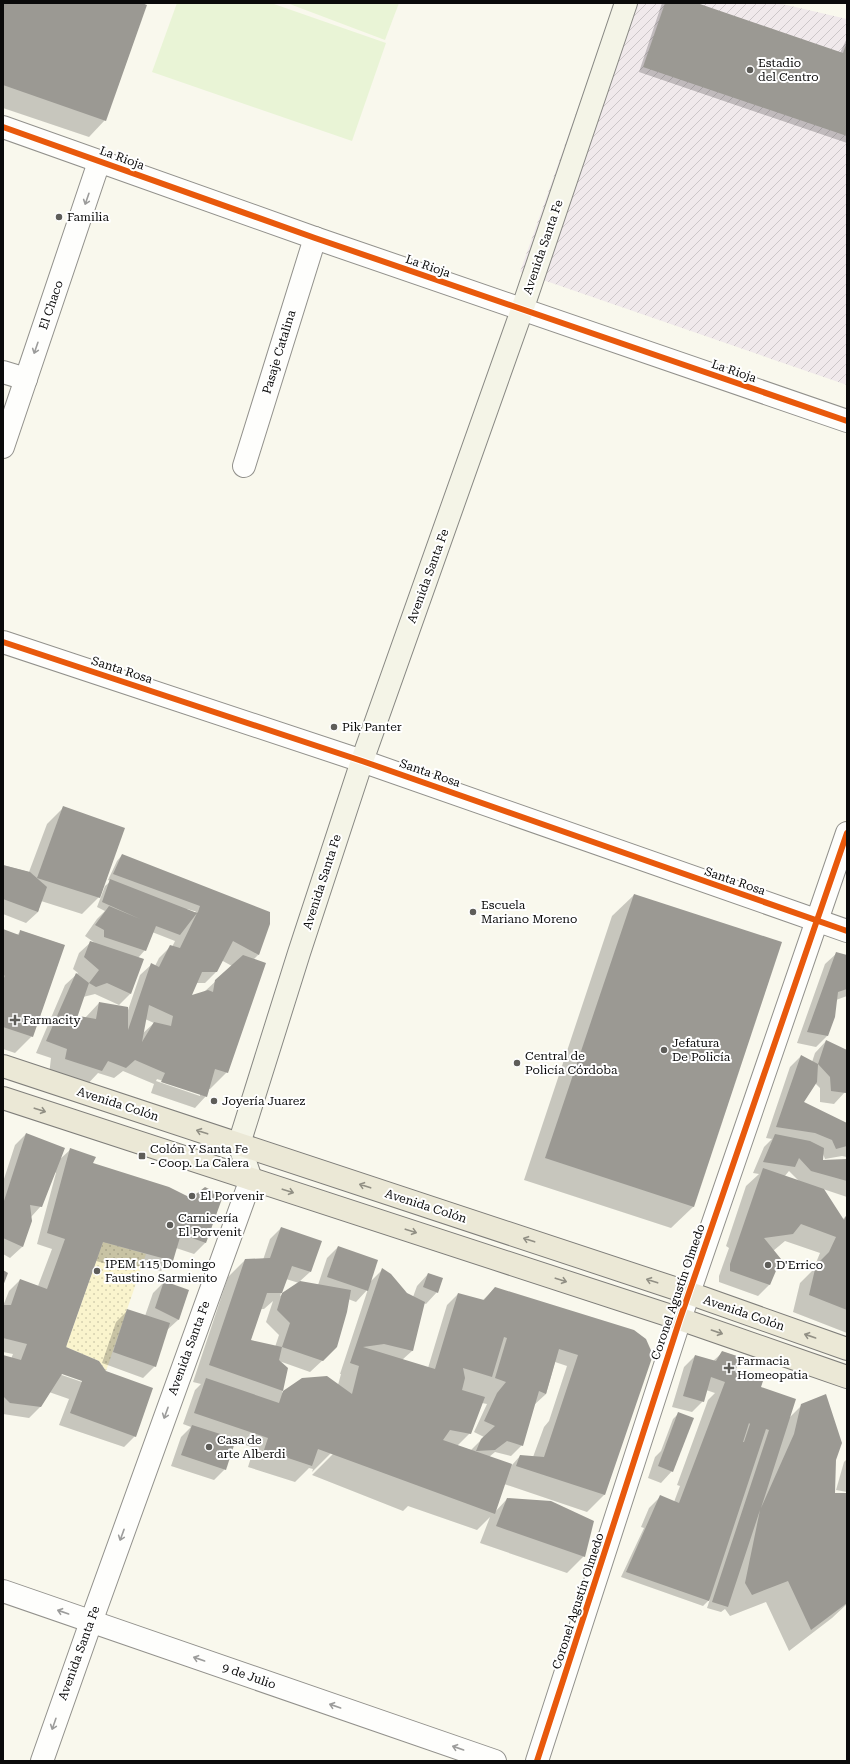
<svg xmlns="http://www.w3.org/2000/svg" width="850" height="1764" viewBox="0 0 850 1764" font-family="'Roboto Serif',serif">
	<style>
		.industrial { fill: url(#industrial-furrows) }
		.sand { fill: url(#sand-dots) }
		.pitch { fill: #e9f4d6 }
		.shadow { fill: #0003; fill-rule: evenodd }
		.building { fill: #9b9993; fill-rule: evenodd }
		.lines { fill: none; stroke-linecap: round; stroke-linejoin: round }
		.minor-casing { stroke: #92918c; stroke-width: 24 }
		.secondary-casing { stroke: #888883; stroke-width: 24 }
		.primary-casing { stroke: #7f7e7a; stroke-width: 24 }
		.minor { stroke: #fefefc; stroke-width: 22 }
		.secondary { stroke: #f4f4e7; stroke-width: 22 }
		.primary { stroke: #ebe8d6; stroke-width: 22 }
		.cycleway-casing { stroke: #fff; stroke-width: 8 }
		.cycleway { stroke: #e8590c; stroke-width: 6 }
		.oneway { stroke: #9c9c9b }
		.oneway2 { stroke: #918f84 }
		.poi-dot { fill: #5e5d59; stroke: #fff; stroke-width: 1.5 }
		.labels { text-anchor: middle; stroke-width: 4; stroke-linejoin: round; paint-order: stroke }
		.poi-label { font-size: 12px; fill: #0a0a0a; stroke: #fff; text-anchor: start }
		.street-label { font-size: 12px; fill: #0a0a0a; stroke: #fff }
	</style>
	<defs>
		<pattern id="industrial-furrows" width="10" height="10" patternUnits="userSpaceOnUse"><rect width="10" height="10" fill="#f0e9eb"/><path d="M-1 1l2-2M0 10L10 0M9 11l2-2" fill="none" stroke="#ccc6c8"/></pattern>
		<pattern id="sand-dots" width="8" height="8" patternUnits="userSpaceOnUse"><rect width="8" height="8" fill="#faf4cd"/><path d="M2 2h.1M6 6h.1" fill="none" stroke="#d5d0af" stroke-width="1.8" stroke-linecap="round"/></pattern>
	</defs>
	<rect width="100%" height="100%" fill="#f9f8ed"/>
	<polygon class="industrial" points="615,3 778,3 847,19 847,385 520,272"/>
	<polygon class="sand" points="103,1242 146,1254 106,1371 99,1361 66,1347"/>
	<g class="pitch">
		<polygon points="177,3 271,3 386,43 352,141 152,72"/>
		<polygon points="287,3 399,3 385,40"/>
	</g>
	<g class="shadow">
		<polygon points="3,3 139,3 105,120 89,137 3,108"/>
		<polygon points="662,3 695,3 840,53 847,38 847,143 639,72"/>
		<polygon points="64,807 99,897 82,914 41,901 38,912 26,923 3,914 3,865 29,872 47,824"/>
		<path d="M122,855L269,913L259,954L253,960L227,1072L210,1089H208L206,1096L195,1108L151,1093L154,1084L123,1071L114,1078L98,1073L84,1088L49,1075L51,1058L36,1053L65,985L78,973L73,969L79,953L91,942L95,943L85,936L97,919L105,911L97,907L105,886L111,881L108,880L117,861ZM187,909L194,911H196L194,913L187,910ZM152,932L175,941L172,947L171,946L159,958L155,966L152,964L140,975L127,1013L99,1003L85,1018L71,1022L83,997L95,994L119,1005L130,994L143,959L138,958L145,950ZM221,960L232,966L204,992L188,997L196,983H205L216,972ZM145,1019L154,1023L142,1034ZM157,1079L200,1093V1096L156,1081Z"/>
		<polygon points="634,895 781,943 693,1207 671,1228 524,1180 612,916"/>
		<polygon points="3,930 17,935 21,931 32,1036 15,1053 3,1049"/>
		<polygon points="837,953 847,956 847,996 836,1000 834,1016 827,1036 816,1047 797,1043 825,964"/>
		<path d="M826,1041L846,1051L847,1083L845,1092L834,1104L820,1102V1088L815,1083L803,1102L847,1125V1157L842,1156L825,1159L823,1154L822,1161L847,1160V1197L823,1189L842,1220L847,1215V1333L793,1312L800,1283L813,1270L820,1253L785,1241L773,1251L769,1285L758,1296L719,1282V1276L729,1248L726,1246L746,1186L759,1174L753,1173L764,1147L772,1139L766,1138L790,1067L801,1056L812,1062L815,1053ZM789,1171L800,1182L784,1177Z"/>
		<path d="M26,1134L59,1160L71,1149L206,1242L194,1254L176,1248L172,1260L161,1271L134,1265L129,1270L96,1261L65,1348L135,1436L124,1447L59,1425L69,1399L49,1392L41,1406L29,1418L3,1414V1356L11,1359L13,1354L3,1352V1306L9,1291L20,1280L38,1286L52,1249L37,1244L56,1173L55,1172L41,1206L31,1217V1221L22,1247L10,1258L3,1254V1182L15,1145ZM57,1371L83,1380L82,1382L56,1373Z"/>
		<path d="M281,1228L310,1272L299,1282L318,1285L327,1258L338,1247L370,1282L382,1270L406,1293L413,1297L417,1286L428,1274L437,1292L426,1304L423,1303L412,1351L402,1360L428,1368L447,1305L458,1294L482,1301L495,1288L641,1388L604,1495L587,1512L504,1484L494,1513L507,1499L584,1556L567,1573L480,1543L490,1517L477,1530L408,1506L403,1511L312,1475L335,1452H332L312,1472L313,1469L309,1468L295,1482L248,1467L254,1448L234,1441L225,1469L214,1480L171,1466L181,1437L191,1427L183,1424L195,1390L201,1384L193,1382L228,1277L245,1260H263L270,1239ZM286,1279L299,1283L280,1296ZM368,1289L340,1374H341L338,1385L303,1379L282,1393L287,1368L279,1361L310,1372L324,1359L348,1299L356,1302ZM273,1301L266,1322L279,1335L275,1347L250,1341L261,1309H264ZM555,1362L567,1366L549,1421L544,1427L533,1457L520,1456L512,1465L489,1457L495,1452L511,1456L522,1445L534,1405L546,1394ZM482,1403L487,1404L474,1432L484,1437L471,1450L457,1446L470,1433Z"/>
		<polygon points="164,1282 188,1291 178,1320 166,1331 155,1366 143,1378 102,1363 116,1322 127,1311 145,1316 153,1293"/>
		<polygon points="723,1352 735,1370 760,1388 789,1418 802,1405 835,1459 834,1495 847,1494 847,1604 832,1618 789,1651 766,1602 730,1616 725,1609 721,1612 707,1608 710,1599 703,1606 621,1577 644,1528 641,1527 649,1508 660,1497 674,1502 680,1486 677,1485 708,1400 715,1393 706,1390 703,1401 692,1412 672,1407 684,1367 695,1356 713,1361"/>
		<polygon points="679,1413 672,1471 661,1483 648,1478 655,1457 661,1451 673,1419"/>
		<polygon points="847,1459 847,1492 836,1490 844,1462"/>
	</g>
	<g class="building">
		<polygon points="3,3 142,3 147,5 106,121 3,85"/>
		<polygon points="665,3 697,3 843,53 847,42 847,136 643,67"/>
		<polygon points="63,806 125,828 100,898 37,878"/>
		<path d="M122,854L270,912V924L259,955L233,941L217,972H202L192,995L208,990L213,992L215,980L243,955L266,963L228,1073L215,1069L207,1097L161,1082L165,1073L135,1060L126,1068L108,1061L102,1071L65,1059L67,1049L46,1041L76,973L89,983L77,1018L79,1016L96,1019L99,1002L128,1007V1030L151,963L159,967L170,945L180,948L197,913L180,935L156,926L146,951L104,937V930L95,925L109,906L140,919L102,902L110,879L197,913L198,912L200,906L113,874ZM149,1005L173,1016L171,1026L154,1022L142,1042Z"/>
		<polygon points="3,865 30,872 47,887 38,912 3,899"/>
		<polygon points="634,894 782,942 694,1207 545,1158"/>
		<polygon points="3,929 19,935 20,930 65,945 33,1037 3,1027 3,981 5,975 3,977"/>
		<polygon points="90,941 144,959 131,994 107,983 96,987 89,983 99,970 84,957"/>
		<polygon points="836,952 847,955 847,989 838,992 835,1017 828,1036 807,1032"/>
		<polygon points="826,1040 847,1050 846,1093 831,1091 830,1077 818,1064 817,1082 804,1102 847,1123 847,1146 836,1149 832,1140 815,1133 776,1127 801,1055 818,1064"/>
		<polygon points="26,1133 65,1148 42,1207 30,1205 32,1221 23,1247 3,1238 3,1204"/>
		<polygon points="775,1134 810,1141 824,1148 823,1160 847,1159 847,1181 811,1171 799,1158 795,1167 763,1162"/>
		<polygon points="70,1148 96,1157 93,1163 169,1187 191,1198 205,1187 223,1196 206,1243 181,1234 173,1261 103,1242 66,1347 99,1361 106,1371 153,1388 136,1437 70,1413 82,1381 62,1374 41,1407 10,1403 3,1396 3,1355 21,1360 27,1344 3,1338 3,1305 11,1305 20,1279 47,1289 65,1239 47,1233"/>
		<polygon points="763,1168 824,1189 844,1220 847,1214 847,1310 809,1295 816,1265 829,1252 836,1237 801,1224 793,1234 764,1238 781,1259 770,1285 730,1271 730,1264"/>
		<polygon points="281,1227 322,1241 311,1272 292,1266 282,1293 267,1293 251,1340 282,1347 279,1360 288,1368 283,1391 209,1365 245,1259 270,1258"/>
		<polygon points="338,1246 378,1260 368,1291 327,1277"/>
		<polygon points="382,1268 391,1274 407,1293 425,1302 413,1351 384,1344 363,1347 435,1369 458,1293 484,1300 495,1287 634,1330 646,1339 653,1355 605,1495 516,1466 520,1455 544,1457 578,1355 559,1349 546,1394 539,1391 523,1446 507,1441 495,1450 476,1451 481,1439 495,1426 484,1421 497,1393 506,1382 495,1378 507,1338 504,1337 492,1377 463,1368 465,1378 462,1390 485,1397 471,1434 450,1430 443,1440 512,1464 495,1514 318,1449 312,1466 264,1450 268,1438 194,1413 206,1378 279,1403 283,1391 302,1378 327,1376 352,1394 359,1366 350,1363"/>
		<polygon points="3,1270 8,1273 3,1286"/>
		<polygon points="428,1273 443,1278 438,1293 423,1287"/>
		<polygon points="164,1281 189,1290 179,1320 155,1308"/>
		<polygon points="300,1281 351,1290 347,1312 337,1347 323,1361 282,1347 290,1323 277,1310 282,1293"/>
		<polygon points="127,1309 170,1323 156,1367 113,1352"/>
		<path d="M722,1351L740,1357L736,1369L764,1378L761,1387L796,1399L761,1508L794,1434L801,1404L826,1394L842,1443L836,1460L835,1493H847V1603L811,1630L788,1581L752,1595L745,1583L760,1510L728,1607L712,1602L769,1430L766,1429L709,1601L626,1572L660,1495L679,1503L725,1382L711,1377L704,1402L683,1396L695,1355L716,1361ZM749,1423L750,1424L744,1442H743Z"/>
		<polygon points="678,1412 694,1418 673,1472 658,1466"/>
		<polygon points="192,1425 236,1439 226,1470 181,1455"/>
		<polygon points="507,1498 551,1501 594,1521 585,1557 496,1526"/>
	</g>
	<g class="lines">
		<g class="minor-casing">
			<g id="minor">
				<polyline points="3,127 315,238 847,421"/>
				<polyline points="3,372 26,379"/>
				<polyline points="3,447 99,162"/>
				<polyline points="244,466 315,238"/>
				<polyline points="3,642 362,761 847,931"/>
				<polyline points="3,1591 495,1761"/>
				<polyline points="42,1761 91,1622 251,1179"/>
				<polyline points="537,1761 680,1319 847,833"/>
			</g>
		</g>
		<g class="secondary-casing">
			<polyline id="secondary" points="251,1179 239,1144 299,953 362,761 522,310 626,3"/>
		</g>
		<g class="primary-casing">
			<g id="primary">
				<polyline points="3,1066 689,1293 847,1349"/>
				<polyline points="3,1098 680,1319 847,1377"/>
			</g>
		</g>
		<use href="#minor" class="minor"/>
		<use href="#secondary" class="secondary"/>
		<use href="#primary" class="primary"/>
		<g class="cycleway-casing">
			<g id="cycleway">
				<polyline points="3,127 315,238 847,421"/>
				<polyline points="3,642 362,761 847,931"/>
				<polyline points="537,1761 680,1319 847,833"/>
			</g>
		</g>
		<use href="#cycleway" class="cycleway"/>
	</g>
	<defs><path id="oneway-shaft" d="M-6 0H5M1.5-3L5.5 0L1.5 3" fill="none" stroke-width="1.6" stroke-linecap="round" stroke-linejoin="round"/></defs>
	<g class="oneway">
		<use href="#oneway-shaft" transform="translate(87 199) rotate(109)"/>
		<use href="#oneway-shaft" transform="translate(36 348) rotate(109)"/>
		<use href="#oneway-shaft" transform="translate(166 1413) rotate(110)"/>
		<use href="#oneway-shaft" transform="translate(122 1535) rotate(110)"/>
		<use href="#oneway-shaft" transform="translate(63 1612) rotate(-161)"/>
		<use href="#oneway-shaft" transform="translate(199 1659) rotate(-161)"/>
		<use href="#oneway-shaft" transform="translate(335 1706) rotate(-161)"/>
		<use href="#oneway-shaft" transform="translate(54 1724) rotate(109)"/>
		<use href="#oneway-shaft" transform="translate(458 1748) rotate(-161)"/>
	</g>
	<g class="oneway2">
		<use href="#oneway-shaft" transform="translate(40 1110) rotate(18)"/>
		<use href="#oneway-shaft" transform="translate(202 1132) rotate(-162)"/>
		<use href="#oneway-shaft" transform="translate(365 1186) rotate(-162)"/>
		<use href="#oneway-shaft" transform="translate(288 1191) rotate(18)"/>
		<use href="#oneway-shaft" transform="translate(411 1231) rotate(18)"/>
		<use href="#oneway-shaft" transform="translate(529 1240) rotate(-162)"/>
		<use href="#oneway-shaft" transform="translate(561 1280) rotate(18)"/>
		<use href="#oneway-shaft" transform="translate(652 1281) rotate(-162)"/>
		<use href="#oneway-shaft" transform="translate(717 1332) rotate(19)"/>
		<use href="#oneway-shaft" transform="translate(810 1336) rotate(-161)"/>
	</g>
	<g class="poi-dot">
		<circle cx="750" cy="70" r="4"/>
		<circle cx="59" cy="217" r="4"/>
		<circle cx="334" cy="727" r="4"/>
		<circle cx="473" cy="912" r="4"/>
		<path d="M13 1014h4v4h4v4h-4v4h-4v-4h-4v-4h4z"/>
		<circle cx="664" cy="1050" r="4"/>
		<circle cx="517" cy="1063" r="4"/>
		<circle cx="214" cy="1101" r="4"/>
		<rect x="138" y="1152" width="8" height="8" rx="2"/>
		<circle cx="192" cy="1196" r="4"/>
		<circle cx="170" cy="1225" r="4"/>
		<circle cx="768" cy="1265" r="4"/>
		<circle cx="97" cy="1271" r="4"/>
		<path d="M727 1362h4v4h4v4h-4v4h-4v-4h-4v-4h4z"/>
		<circle cx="209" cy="1447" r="4"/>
	</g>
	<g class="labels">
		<g class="poi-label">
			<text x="758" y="67">Estadio<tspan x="758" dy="14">del Centro</tspan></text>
			<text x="67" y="221">Familia</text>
			<text x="342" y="731">Pik Panter</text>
			<text x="481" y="909">Escuela<tspan x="481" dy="14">Mariano Moreno</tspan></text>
			<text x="23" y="1024">Farmacity</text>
			<text x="672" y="1047">Jefatura<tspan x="672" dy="14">De Policía</tspan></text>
			<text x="525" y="1060">Central de<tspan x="525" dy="14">Policía Córdoba</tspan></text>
			<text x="222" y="1105">Joyería Juarez</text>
			<text x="150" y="1153">Colón Y Santa Fe<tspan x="150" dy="14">- Coop. La Calera</tspan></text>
			<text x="200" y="1200">El Porvenir</text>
			<text x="178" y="1222">Carnicería<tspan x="178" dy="14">El Porvenit</tspan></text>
			<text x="105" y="1268">IPEM 115 Domingo<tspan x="105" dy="14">Faustino Sarmiento</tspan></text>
			<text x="776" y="1269">D'Errico</text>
			<text x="737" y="1365">Farmacia<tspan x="737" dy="14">Homeopatia</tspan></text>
			<text x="217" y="1444">Casa de<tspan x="217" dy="14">arte Alberdi</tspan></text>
		</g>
		<g class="street-label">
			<text transform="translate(122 158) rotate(20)" y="4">La Rioja</text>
			<text transform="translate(543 247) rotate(-71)" y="4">Avenida Santa Fe</text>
			<text transform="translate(428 266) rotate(19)" y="4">La Rioja</text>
			<text transform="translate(51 305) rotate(-71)" y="4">El Chaco</text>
			<text transform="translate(279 352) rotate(-73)" y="4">Pasaje Catalina</text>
			<text transform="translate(734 371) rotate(19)" y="4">La Rioja</text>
			<text transform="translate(428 576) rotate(-70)" y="4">Avenida Santa Fe</text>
			<text transform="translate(122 670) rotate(18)" y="4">Santa Rosa</text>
			<text transform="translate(430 773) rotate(19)" y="4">Santa Rosa</text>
			<text transform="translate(735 881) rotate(19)" y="4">Santa Rosa</text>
			<text transform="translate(322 882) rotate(-72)" y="4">Avenida Santa Fe</text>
			<text transform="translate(118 1104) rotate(18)" y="4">Avenida Colón</text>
			<text transform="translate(426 1206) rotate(18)" y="4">Avenida Colón</text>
			<text transform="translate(678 1292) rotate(-71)" y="4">Coronel Agustín Olmedo</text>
			<text transform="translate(744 1313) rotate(19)" y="4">Avenida Colón</text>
			<text transform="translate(189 1348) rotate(-70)" y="4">Avenida Santa Fe</text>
			<text transform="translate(578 1601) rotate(-72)" y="4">Coronel Agustín Olmedo</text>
			<text transform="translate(79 1653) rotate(-70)" y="4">Avenida Santa Fe</text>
			<text transform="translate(249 1676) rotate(19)" y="4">9 de Julio</text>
		</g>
	</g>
	<rect width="850" height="1764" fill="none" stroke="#0a0a0a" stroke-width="8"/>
</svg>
